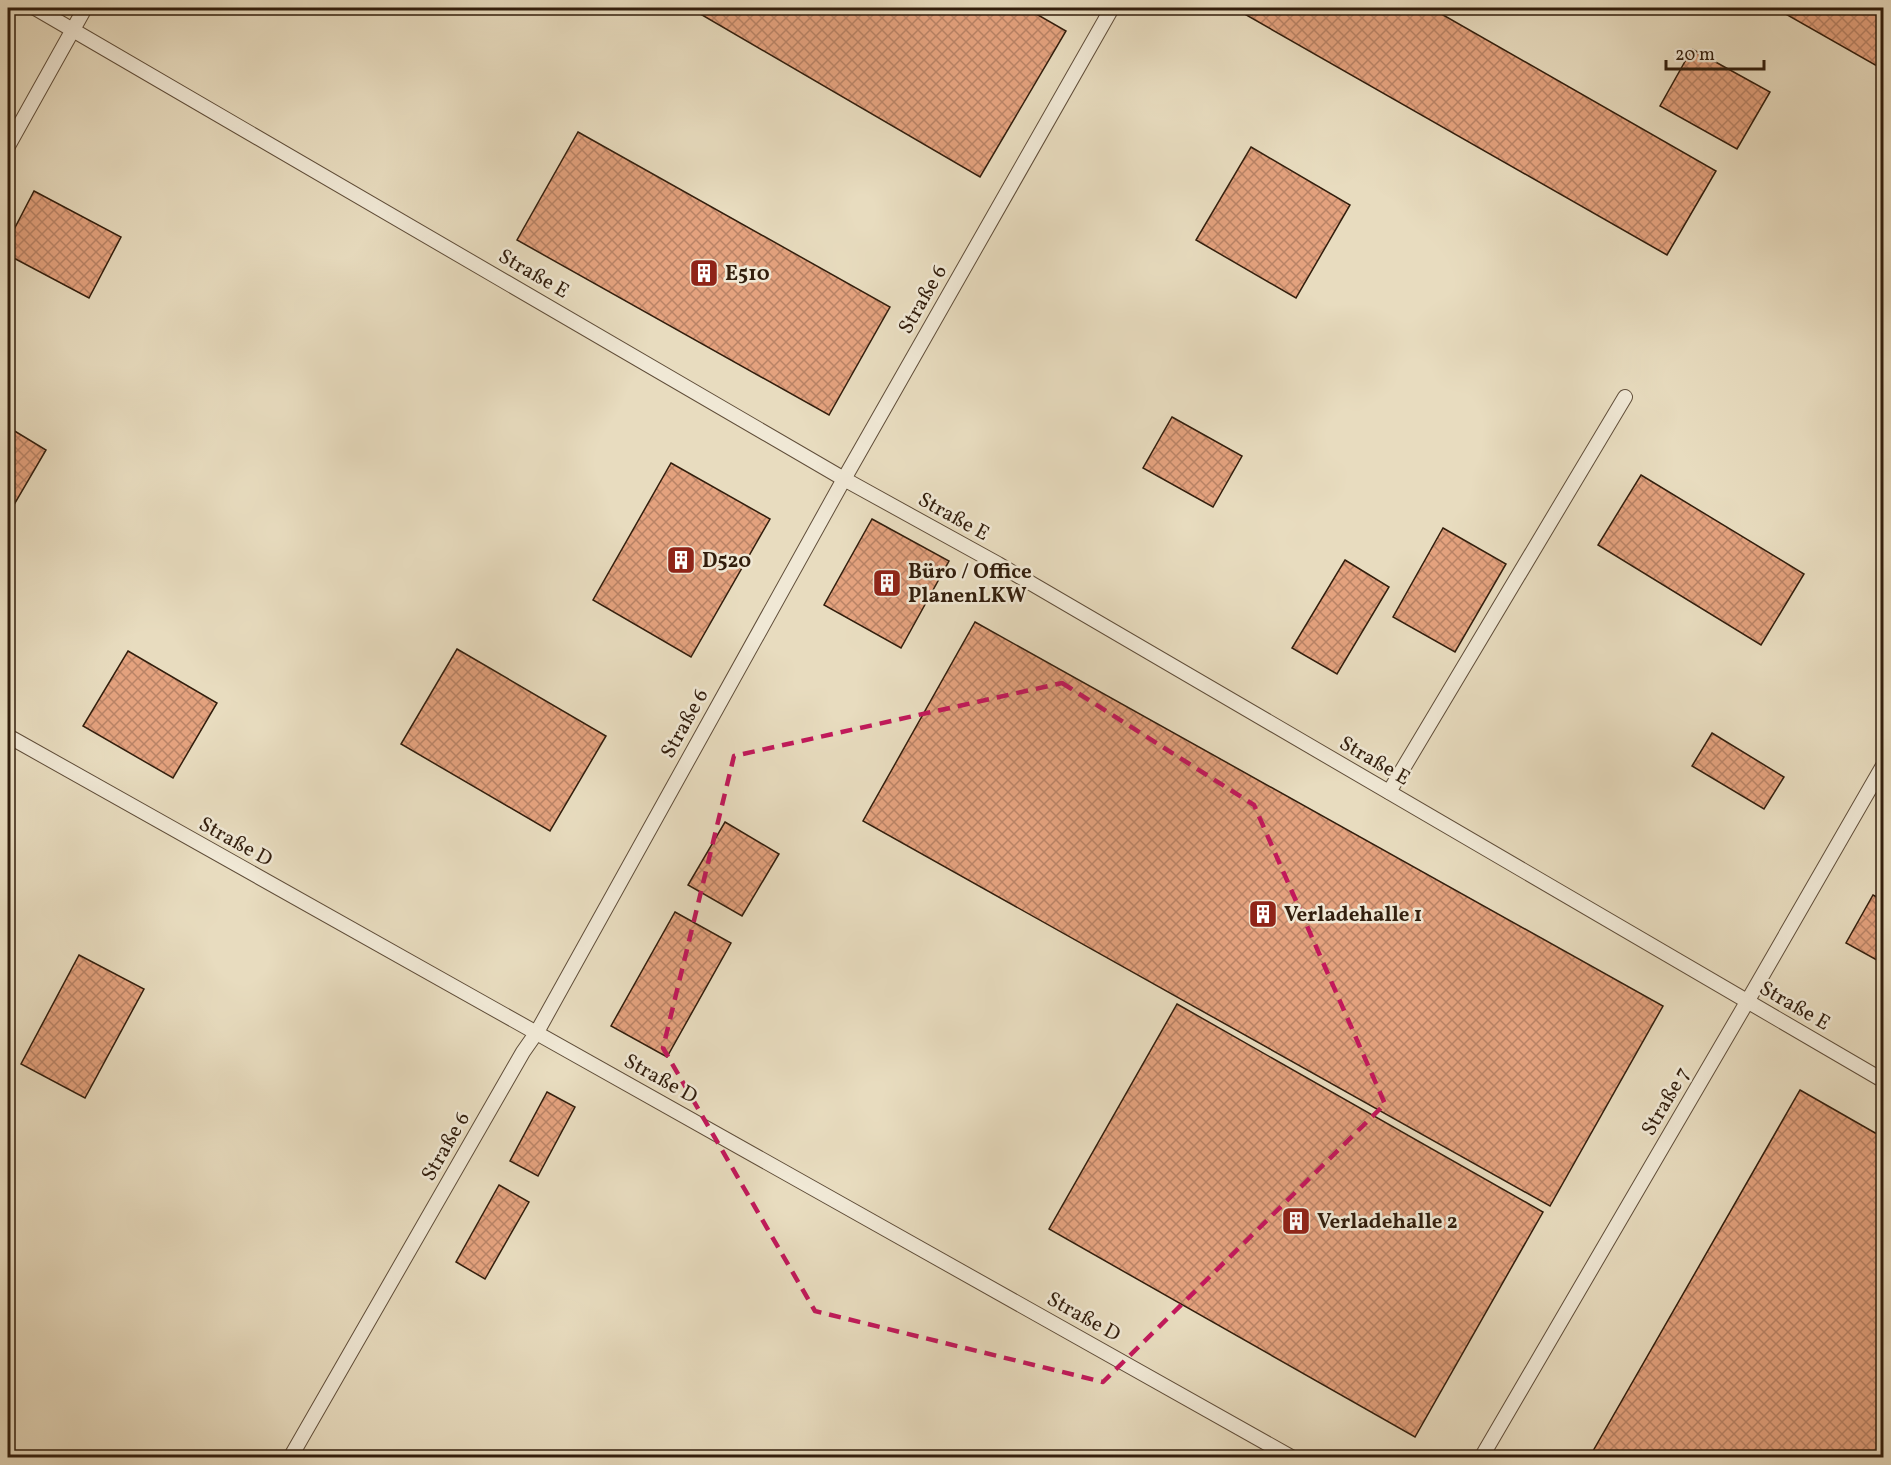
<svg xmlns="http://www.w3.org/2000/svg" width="1891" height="1465" viewBox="0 0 1891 1465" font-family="Vollkorn,serif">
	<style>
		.building { fill: url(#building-cross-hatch); stroke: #321e0d; stroke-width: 1.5 }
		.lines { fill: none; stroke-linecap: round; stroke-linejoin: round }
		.service-casing { stroke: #604e3a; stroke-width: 16 }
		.service { stroke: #f0e8d5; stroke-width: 14 }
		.marked { fill: none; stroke: #c2185b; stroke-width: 4.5; stroke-dasharray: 12 8; stroke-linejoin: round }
		.labels { text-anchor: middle; stroke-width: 5; stroke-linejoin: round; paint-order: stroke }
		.street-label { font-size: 21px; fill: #321e0d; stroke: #f0e8d5 }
		.poi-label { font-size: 21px; font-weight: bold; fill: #321e0d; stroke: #f0e8d5; text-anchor: start }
	</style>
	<defs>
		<pattern id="building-cross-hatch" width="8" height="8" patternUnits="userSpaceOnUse" patternTransform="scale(1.5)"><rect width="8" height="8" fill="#e4a27e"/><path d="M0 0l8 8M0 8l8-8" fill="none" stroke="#b98366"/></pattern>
	</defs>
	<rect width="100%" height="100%" fill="#e8dcbf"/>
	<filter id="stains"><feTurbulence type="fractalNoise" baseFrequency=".00333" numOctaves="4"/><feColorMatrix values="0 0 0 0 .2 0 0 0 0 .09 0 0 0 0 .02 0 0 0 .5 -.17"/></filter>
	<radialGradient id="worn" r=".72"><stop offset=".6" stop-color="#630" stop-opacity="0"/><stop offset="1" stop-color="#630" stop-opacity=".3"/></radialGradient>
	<g class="building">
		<polygon points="690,8 1026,8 1066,31 980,177"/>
		<polygon points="1234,8 1431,8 1716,171 1667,255"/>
		<polygon points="1775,8 1884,8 1884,70"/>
		<polygon points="1692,49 1770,92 1737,149 1660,106"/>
		<polygon points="578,132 890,307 829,415 517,240"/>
		<polygon points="1251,147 1350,205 1296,298 1196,240"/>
		<polygon points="34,191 121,237 89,298 8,255 8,241"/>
		<polygon points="1172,417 1242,456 1213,507 1143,468"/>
		<polygon points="8,427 46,450 8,515"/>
		<polygon points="671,463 770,519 691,657 593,600"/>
		<polygon points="1641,475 1804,574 1761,645 1598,545"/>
		<polygon points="872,519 949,561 901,648 824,605"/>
		<polygon points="1443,528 1506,564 1455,652 1393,617"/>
		<polygon points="1345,560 1389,587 1337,674 1292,648"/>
		<polygon points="975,622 1663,1006 1550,1206 863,821"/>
		<polygon points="457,649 606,736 550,831 401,744"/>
		<polygon points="128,651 217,703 173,778 83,726"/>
		<polygon points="1712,733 1784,777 1764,809 1692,766"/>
		<polygon points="725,822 779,854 742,916 688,885"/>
		<polygon points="1873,895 1884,901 1884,964 1846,943"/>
		<polygon points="675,912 731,943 667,1057 611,1026"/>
		<polygon points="79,955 144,989 85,1098 21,1064"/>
		<polygon points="1177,1004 1543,1212 1415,1437 1049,1229"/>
		<polygon points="1800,1090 1884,1138 1884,1458 1589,1458"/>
		<polygon points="547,1092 575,1107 538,1176 510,1161"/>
		<polygon points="499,1185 529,1202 485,1279 456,1262"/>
	</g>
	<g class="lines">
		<g class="service-casing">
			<g id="service">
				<polyline points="35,8 844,479 998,564 1884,1081"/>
				<polyline points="8,146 85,8"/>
				<polyline points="8,736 1293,1458"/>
				<polyline points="1389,792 1625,397"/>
				<polyline points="290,1458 523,1052 537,1032 844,479 1112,8"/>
				<polyline points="1481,1458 1747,1002 1884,764"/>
			</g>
		</g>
		<use href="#service" class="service"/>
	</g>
	<path class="marked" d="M1062,683L1254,805L1385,1104L1103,1382L815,1311L663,1048L734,756Z"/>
	<defs>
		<g id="building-square" transform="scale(1.5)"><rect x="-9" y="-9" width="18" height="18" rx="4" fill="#8f2418" stroke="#f0e8d5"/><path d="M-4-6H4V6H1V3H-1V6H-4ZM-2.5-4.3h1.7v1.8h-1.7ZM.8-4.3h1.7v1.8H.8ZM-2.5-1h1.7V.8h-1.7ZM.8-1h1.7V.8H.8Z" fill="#fff"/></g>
	</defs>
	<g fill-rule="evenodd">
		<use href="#building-square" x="704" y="273"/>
		<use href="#building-square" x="681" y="560"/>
		<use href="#building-square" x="887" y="583"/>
		<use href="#building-square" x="1263" y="914"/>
		<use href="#building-square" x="1296" y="1221"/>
	</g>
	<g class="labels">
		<g class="street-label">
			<text transform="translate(534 273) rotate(30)" y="7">Straße E</text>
			<text transform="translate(922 299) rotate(-60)" y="7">Straße 6</text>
			<text transform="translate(954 516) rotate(29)" y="7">Straße E</text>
			<text transform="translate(684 723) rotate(-61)" y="7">Straße 6</text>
			<text transform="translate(1375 760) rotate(30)" y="7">Straße E</text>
			<text transform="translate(236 841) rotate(29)" y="7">Straße D</text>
			<text transform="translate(1795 1005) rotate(30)" y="7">Straße E</text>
			<text transform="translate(661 1078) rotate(29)" y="7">Straße D</text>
			<text transform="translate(1665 1101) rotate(-60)" y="7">Straße 7</text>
			<text transform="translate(445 1146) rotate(-60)" y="7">Straße 6</text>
			<text transform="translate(1084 1316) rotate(29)" y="7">Straße D</text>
		</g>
		<g class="poi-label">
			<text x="725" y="280">E510</text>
			<text x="702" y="567">D520</text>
			<text x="908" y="578">Büro / Office<tspan x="908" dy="24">PlanenLKW</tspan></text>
			<text x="1284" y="921">Verladehalle 1</text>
			<text x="1317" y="1228">Verladehalle 2</text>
		</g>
	</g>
	<rect width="1891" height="1465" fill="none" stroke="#e8dcbf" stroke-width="30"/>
	<rect x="9" y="9" width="1873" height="1447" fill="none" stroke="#321e0d" stroke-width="3"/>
	<rect x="15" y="15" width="1861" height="1435" fill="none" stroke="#321e0d" stroke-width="1.5"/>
	<path d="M1666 60v9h98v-9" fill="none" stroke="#321e0d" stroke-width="3"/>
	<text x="1675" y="60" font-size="18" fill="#321e0d" stroke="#f0e8d5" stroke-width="4.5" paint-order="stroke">20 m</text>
	<rect width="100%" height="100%" filter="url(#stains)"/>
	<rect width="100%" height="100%" fill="url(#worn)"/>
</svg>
